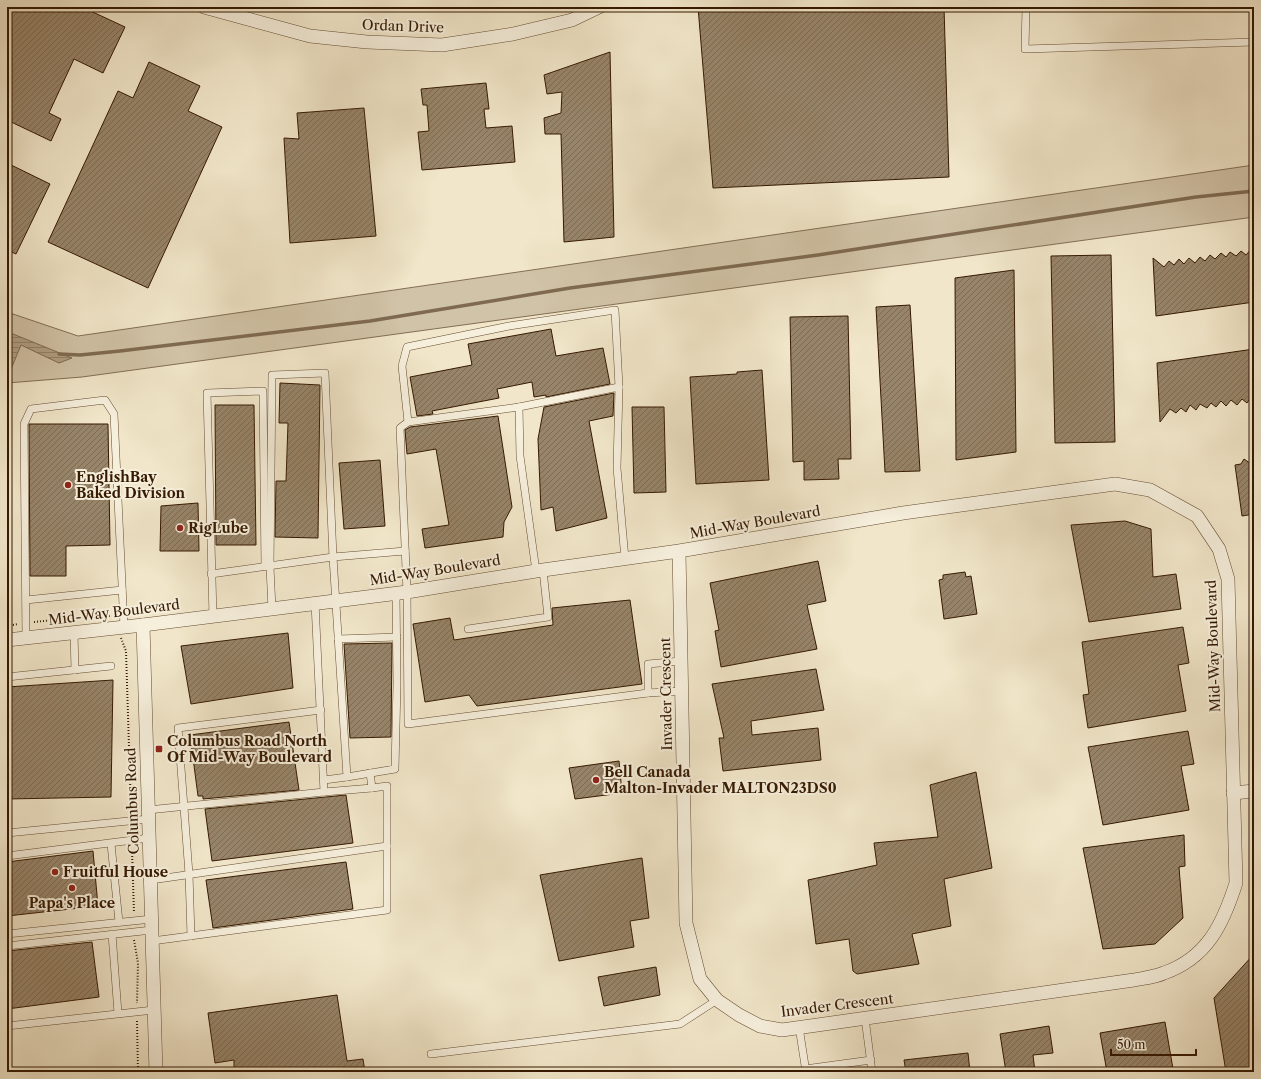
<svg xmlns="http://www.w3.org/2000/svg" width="1261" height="1079" viewBox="0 0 1261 1079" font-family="'Libre Caslon Text',serif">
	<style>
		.grass { fill: #d1c3a7; stroke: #836e54 }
		.water { fill: url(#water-rules); stroke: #7f6a50 }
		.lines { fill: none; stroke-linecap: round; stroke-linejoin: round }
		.stream { stroke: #7f6a50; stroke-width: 3.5 }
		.building { fill: url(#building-hatch); stroke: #351901 }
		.service-casing { stroke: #644c33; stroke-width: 8 }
		.minor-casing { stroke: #644c33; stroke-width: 14 }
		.path { stroke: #351901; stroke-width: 2; stroke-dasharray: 1 2; stroke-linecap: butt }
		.service { stroke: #f6efdc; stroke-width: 7 }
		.minor { stroke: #f6efdc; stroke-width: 13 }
		.poi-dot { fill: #8f2418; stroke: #f6efdc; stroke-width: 1.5 }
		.labels { text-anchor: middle; stroke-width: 4; stroke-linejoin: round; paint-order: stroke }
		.street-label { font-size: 14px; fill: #351901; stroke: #f6efdc }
		.poi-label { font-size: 14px; font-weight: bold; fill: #351901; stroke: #f6efdc; text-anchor: start }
	</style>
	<defs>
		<pattern id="water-rules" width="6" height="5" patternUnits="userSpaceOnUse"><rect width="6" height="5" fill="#b1a085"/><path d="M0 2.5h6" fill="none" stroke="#91826a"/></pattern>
		<pattern id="building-hatch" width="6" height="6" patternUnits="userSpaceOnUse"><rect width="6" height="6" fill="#978469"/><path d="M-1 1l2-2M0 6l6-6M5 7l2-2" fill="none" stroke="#7c6b54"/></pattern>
	</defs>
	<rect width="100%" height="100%" fill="#f1e6c9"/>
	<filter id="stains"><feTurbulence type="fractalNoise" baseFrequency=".005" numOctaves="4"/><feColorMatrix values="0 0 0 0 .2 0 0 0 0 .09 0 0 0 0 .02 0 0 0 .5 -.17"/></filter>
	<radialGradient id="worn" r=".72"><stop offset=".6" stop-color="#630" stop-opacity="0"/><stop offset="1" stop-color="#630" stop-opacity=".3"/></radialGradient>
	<polygon class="grass" points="1254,165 1254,217 82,377 7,383 7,312 78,336"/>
	<polygon class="water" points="7,334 13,334 72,358 59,363 21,345 9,374 7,372"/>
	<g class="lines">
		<polyline class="stream" points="59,354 80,355 120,351 370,321 570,288 818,255 1196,197 1254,191"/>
	</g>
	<g class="building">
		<polygon points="7,7 82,7 125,27 103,73 74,59 49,113 61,119 51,141 7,120"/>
		<polygon points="698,7 944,7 949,177 713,188"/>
		<polygon points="610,52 614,237 564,242 561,134 545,134 544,118 561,113 562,92 547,94 544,75"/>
		<polygon points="149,62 200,86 188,111 222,127 148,288 48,242 118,91 133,98"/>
		<polygon points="486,83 489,109 484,109 486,128 512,126 515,162 422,170 418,132 429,131 427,105 423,105 421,89"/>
		<polygon points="364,108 376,236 290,243 284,138 299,139 297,113"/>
		<polygon points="7,163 50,184 16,254 7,250"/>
		<polygon points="1254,246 1254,302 1156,316 1153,258 1164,267 1169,261 1174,265 1179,259 1184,264 1189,258 1195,263 1200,257 1205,261 1210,255 1215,259 1221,253 1226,257 1230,252 1236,256 1241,251 1246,255"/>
		<polygon points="1111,255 1115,442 1055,443 1051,256"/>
		<polygon points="1014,270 1016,452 956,460 955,278"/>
		<polygon points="910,305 920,471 885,472 876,307"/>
		<polygon points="848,316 851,459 838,459 839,479 804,480 804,461 793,462 790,317"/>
		<polygon points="551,329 556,356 603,348 610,384 546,397 546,395 534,397 532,382 497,389 499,398 432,411 433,414 417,416 410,377 472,365 468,344"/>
		<polygon points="1254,349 1254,393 1247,403 1242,399 1237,405 1231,400 1226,406 1221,401 1216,407 1211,403 1207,408 1200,404 1196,410 1190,405 1186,412 1181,408 1176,413 1170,409 1160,422 1157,363"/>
		<polygon points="762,370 769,480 696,484 690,377 737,374 737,372"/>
		<polygon points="280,383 320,385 318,538 275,537 276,481 286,481 288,423 279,423"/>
		<polygon points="614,393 613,416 589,421 607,518 556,531 553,507 541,510 538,439 544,407"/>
		<polygon points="215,405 254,405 256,545 216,545"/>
		<polygon points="632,407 664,407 666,492 634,493"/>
		<polygon points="498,416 512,507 504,522 503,537 425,548 422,529 449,525 436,449 407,454 405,430 410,427"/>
		<polygon points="29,424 108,424 110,545 66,546 66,576 30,576"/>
		<polygon points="1244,459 1254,466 1254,514 1242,516 1235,465 1241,464"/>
		<polygon points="380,460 385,526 344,529 339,463"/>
		<polygon points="198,503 199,551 160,551 161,506"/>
		<polygon points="1125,521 1151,529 1153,577 1176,574 1181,609 1089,622 1071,525"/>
		<polygon points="818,561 826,601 807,605 817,649 721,667 715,631 719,630 710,583"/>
		<polygon points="965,572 966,577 971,576 977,614 944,619 939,580 943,579 943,575"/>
		<polygon points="630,600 642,684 477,706 469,695 425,702 413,624 450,618 454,640 553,625 552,608"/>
		<polygon points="1183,627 1189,663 1178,665 1186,711 1088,728 1083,695 1089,694 1082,642"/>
		<polygon points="288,633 293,688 191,704 181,646"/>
		<polygon points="392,643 391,737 350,738 344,644"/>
		<polygon points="816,669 824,710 751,721 752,735 818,728 821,760 723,771 719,738 724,738 712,684"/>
		<polygon points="113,680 111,797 7,799 7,687"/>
		<polygon points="289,722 299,790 203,799 203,796 198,796 190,735"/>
		<polygon points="1188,731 1194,764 1181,766 1189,810 1103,825 1088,747"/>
		<polygon points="619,761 622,793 575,799 569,768"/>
		<polygon points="976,772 992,868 944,879 951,926 912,934 919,964 857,974 853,971 849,939 816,944 808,880 877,865 874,843 938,837 930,785"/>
		<polygon points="346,795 353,843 212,861 205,809"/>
		<polygon points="1184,835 1185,866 1179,867 1183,918 1155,944 1103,949 1083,848"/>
		<polygon points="93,851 98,906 7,916 7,862"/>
		<polygon points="642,858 649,918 630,921 634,947 559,961 540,875"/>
		<polygon points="346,862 353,909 213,928 206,880"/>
		<polygon points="92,942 99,997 7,1009 7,951"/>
		<polygon points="1254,954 1254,1072 1226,1072 1214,998"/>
		<polygon points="656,967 660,995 604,1006 598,977"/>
		<polygon points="337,995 347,1061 363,1059 365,1072 234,1072 234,1060 215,1063 208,1013"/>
		<polygon points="1165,1022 1173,1069 1158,1072 1107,1072 1100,1033"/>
		<polygon points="1049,1026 1053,1053 1033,1055 1035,1072 1006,1072 1000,1034"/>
		<polygon points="968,1053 970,1072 906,1072 904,1060"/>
	</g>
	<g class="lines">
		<g class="service-casing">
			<g id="service">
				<polyline points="1026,7 1025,49 1254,42"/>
				<polyline points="519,407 408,422 402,366 407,347 509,326 615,310 619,387"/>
				<polyline points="408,422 400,428 407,592 408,724 648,693"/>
				<polyline points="536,571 520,456 519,407 619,387 617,468 625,559"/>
				<polyline points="211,574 333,557 405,551"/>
				<polyline points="26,600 122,590"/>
				<polyline points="272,609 270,567 272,375 325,373 333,557 347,777 395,769 397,684 396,593"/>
				<polyline points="213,616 207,393 263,391 265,567"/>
				<polyline points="468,629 548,617 543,570"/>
				<polyline points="74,633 75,670"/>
				<polyline points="26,638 24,424 31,409 105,400 114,414 124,627"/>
				<polyline points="338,639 397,637"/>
				<polyline points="681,661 648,664 648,693 681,691"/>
				<polyline points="7,677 111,666"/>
				<polyline points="324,780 347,777"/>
				<polyline points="324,792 372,788 370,773"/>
				<polyline points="148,810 324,792 315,603"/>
				<polyline points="7,833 149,819"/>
				<polyline points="111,844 119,922"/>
				<polyline points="7,856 149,838"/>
				<polyline points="151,880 387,846"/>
				<polyline points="7,934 152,919"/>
				<polyline points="112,934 118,1013"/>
				<polyline points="191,936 189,874 178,728 321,710"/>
				<polyline points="152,941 387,910 387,786 372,788"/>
				<polyline points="7,946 152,930"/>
				<polyline points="865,1018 872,1072"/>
				<polyline points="7,1026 154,1010"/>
				<polyline points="799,1027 806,1072"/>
				<polyline points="431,1054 680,1024 717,1000"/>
				<polyline points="805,1069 871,1060"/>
			</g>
		</g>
		<g class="minor-casing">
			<g id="minor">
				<polyline points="204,7 310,36 367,42 442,45 513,34 572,20 599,7"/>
				<polyline points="143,625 156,1072"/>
				<path d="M7,640L143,625L407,592L536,571L679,551L903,513L1115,484L1150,490L1197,516L1219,549L1228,579L1236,883C1223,924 1207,958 1164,973C1155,977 1144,978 1134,980L782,1030L760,1026L739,1015L717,1000L700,979L686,923L679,551"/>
				<polyline points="1233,793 1254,791"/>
			</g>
		</g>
		<g class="path">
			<polyline points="34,622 91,616 110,616"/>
			<polyline points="7,626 18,624"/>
			<polyline points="121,638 126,651 131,811"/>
			<polyline points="132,850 134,913"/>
			<polyline points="134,940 138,963 137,1003"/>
			<polyline points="137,1021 138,1072"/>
		</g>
		<use href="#service" class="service"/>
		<use href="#minor" class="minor"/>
	</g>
	<g class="poi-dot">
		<circle cx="68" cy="485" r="4"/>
		<circle cx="180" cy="528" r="4"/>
		<rect x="155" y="745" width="8" height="8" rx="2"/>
		<circle cx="596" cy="780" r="4"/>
		<circle cx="55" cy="872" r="4"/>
		<circle cx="72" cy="888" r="4"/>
	</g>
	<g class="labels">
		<g class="street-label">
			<text transform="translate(403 26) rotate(2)" y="5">Ordan Drive</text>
			<text transform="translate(755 522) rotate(-10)" y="5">Mid-Way Boulevard</text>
			<text transform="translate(435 570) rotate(-9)" y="5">Mid-Way Boulevard</text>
			<text transform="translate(114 612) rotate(-7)" y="5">Mid-Way Boulevard</text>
			<text transform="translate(1213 646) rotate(-92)" y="5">Mid-Way Boulevard</text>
			<text transform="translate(666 694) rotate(-91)" y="5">Invader Crescent</text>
			<text transform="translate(132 801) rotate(-92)" y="5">Columbus Road</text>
			<text transform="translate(837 1005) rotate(-7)" y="5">Invader Crescent</text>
		</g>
		<g class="poi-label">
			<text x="76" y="482">EnglishBay<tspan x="76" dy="16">Baked Division</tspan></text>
			<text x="188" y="533">RigLube</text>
			<text x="167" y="746">Columbus Road North<tspan x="167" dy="16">Of Mid-Way Boulevard</tspan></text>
			<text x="604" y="777">Bell Canada<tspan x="604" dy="16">Malton-Invader MALTON23DS0</tspan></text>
			<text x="63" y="877">Fruitful House</text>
			<text x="72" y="908" text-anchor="middle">Papa's Place</text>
		</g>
	</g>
	<rect width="1261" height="1079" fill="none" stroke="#f1e6c9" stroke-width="24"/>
	<rect x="8" y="8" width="1245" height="1063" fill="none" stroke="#351901" stroke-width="2"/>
	<rect x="12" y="12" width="1237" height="1055" fill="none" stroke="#351901"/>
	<path d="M1111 1049v6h85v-6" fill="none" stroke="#351901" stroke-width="2"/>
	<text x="1117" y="1049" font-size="12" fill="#351901" stroke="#f6efdc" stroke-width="3" paint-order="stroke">50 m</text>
	<rect width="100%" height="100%" filter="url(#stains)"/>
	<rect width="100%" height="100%" fill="url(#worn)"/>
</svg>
